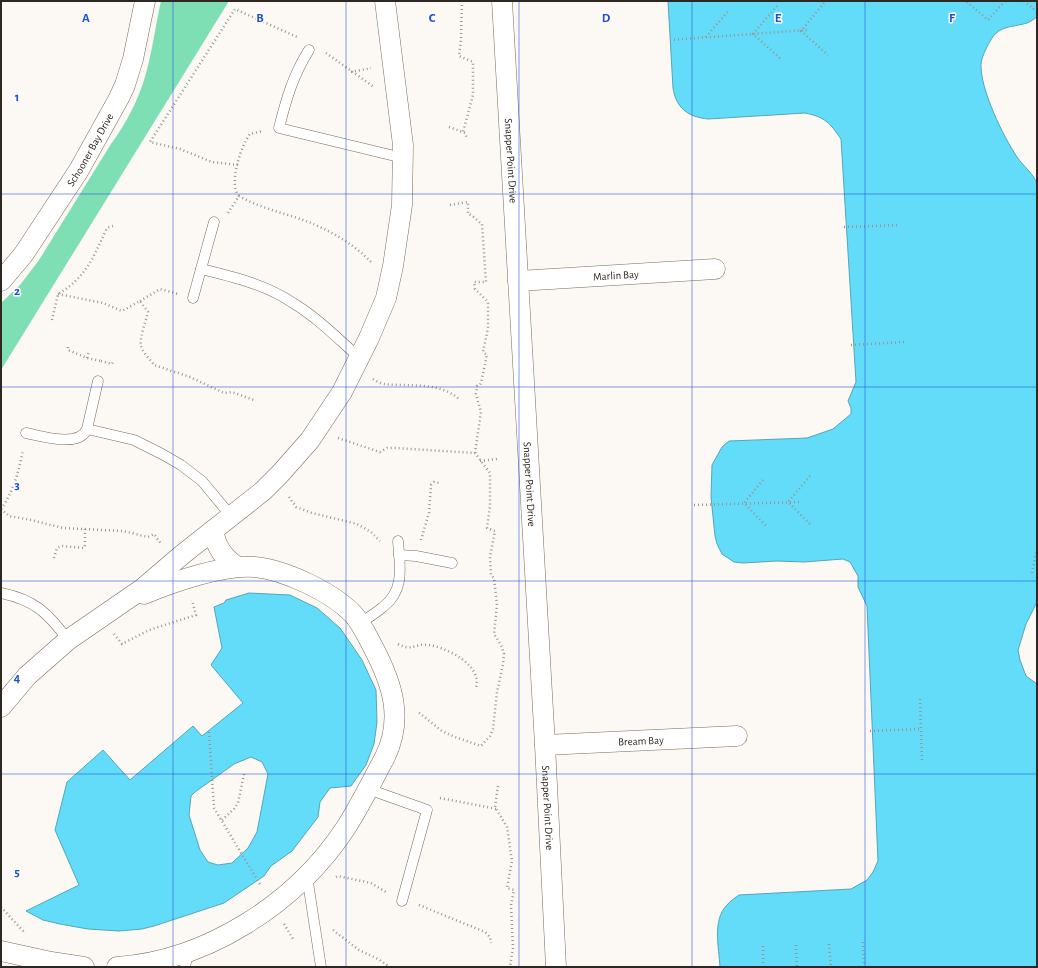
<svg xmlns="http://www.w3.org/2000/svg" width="1038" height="968" viewBox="0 0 1038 968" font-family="'Alegreya Sans',sans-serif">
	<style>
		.green { fill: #7fdfb4 }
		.water { fill: #63dcfa; stroke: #53a6b9; fill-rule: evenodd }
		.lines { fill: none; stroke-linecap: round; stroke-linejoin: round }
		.lane-casing { stroke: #7d695a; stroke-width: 11 }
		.street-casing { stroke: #7d695a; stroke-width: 21 }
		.path { stroke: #9a948f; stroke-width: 2.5; stroke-dasharray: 1 3; stroke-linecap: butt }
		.lane { stroke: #fff; stroke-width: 10 }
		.street { stroke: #fff; stroke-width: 20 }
		.grid { fill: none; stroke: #1d4ed8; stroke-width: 1; stroke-opacity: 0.55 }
		.labels { text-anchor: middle; stroke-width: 3; stroke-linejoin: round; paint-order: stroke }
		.street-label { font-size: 11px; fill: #2f2721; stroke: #fff }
		.grid-label { font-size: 13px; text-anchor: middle; font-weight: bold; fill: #1d4ed8; stroke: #fff; stroke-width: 3; stroke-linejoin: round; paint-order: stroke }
	</style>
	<rect width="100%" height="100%" fill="#fcf8f4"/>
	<path class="green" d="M161,1H229L1,370V303L20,285L39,260L111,144C125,125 137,103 144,80C152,54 155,28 161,1Z"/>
	<g class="water">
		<path d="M668,1H1037V17C1034,19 1030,22 1027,23C1015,27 1005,25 995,34C991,38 981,57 981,64C980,89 1003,136 1017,157C1023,166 1034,174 1037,184V602L1026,624L1018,650L1020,660L1026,676L1037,684V967H720C719,948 712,920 727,905C730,901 735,898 739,895L851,889L867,880L873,872L878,861L867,606L858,587V576L850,562L843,559L804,562L777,561L743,563L734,562L722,554L717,544L715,536L711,497L712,465L722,447L729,441L807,438L833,429L851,414V408L848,401L856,382L841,139C830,123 825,117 805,113L708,119C688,117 676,108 673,88Z"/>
		<path d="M249,593L290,595L317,608L340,628L362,660L376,690L377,722L374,744L366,765L351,786L330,788L320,802L318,817L292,851L271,866L264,876L224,903L154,926L142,929L119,931L88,929L60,924L43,920L26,911L79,885L55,830L67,782L103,750L130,780L193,726L202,736L243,703L211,665L222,648L214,607L224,603L226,600ZM251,757L262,762L268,774L257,832L248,848L232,863L218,865L208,862L200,850L189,815L191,796L195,792L234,764Z"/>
	</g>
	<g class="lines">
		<g class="lane-casing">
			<g id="lane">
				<path d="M309,50C293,75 286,100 279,128L403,158"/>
				<path d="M201,269C233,277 265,284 293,303C318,318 338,339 360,358"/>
				<polyline points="193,298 214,222"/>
				<polyline points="87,429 98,381"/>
				<path d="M26,433C42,436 79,448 87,429L134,440L162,454L181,465L202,481L231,516"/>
				<polyline points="399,555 416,556 452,563"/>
				<path d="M1,593C35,600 48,613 68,640"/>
				<path d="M360,623C368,618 376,613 383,607C405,590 400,567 398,541"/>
				<polyline points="368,789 427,810 402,901"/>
				<polyline points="307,876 321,967"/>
				<polyline points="185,967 188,952"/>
			</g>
		</g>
		<g class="street-casing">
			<g id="street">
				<path id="s1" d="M502,1L545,745L556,967"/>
				<path id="s2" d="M1,281L23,255L31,243L79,170L119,98L125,85L133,59L145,1"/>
				<path id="s3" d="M518,281L715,269"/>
				<path d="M213,530C216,547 223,557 237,567"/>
				<polyline points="1,707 27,676 68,640 142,589 183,554 263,491 280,474 310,440 342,392 369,338 386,298 393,266 402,205 403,145 385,1"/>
				<path id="s4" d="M545,745L737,736"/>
				<polyline points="1,951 51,962 84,967"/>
				<path d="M117,967C207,961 296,903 345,829C360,806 372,781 385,757C404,718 392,683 373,647C367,636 362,624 353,614C332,592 285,570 255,567C224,564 173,582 144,594"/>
			</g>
		</g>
		<g class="path">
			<polyline points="462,1 461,39 459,56 473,62 473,95 463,132"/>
			<polyline points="1024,1 1037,12"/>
			<polyline points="967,2 988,20 1005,1"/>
			<polyline points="824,3 801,31 828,55"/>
			<polyline points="777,6 753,34 781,59"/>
			<polyline points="706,37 729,10"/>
			<polyline points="670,40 807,30"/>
			<polyline points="326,53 374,87"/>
			<polyline points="351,72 371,68"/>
			<polyline points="449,127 465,133 467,138"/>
			<polyline points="238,165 212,162 180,149 150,142 235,9 297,37"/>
			<path d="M239,196C228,184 241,146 250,134L263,131"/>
			<path d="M450,205L468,202V214C473,215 477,221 482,224L486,282H474L475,289L488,302V328L483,352L487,355L481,383L480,385L477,386L476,394L481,412L475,453"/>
			<path d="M228,213L239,196C260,208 284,213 306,221C329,230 354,244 371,262"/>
			<polyline points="844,227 899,225"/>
			<path d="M58,294L103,303L122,311L140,301L148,312C146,320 139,339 141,346C143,353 150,359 154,365L190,377L224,393L232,392L254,400"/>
			<polyline points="140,301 160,289 178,294"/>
			<path d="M52,320L58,294C86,278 94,256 107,228L113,226"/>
			<polyline points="851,345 904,342"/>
			<polyline points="68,347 68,350 87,358 101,361"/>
			<polyline points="87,358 89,351"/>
			<polyline points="101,361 112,364 114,360"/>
			<path d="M373,379C376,381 380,383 384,384C409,387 440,381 460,400"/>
			<polyline points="338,438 380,452 387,448 394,448 475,453 490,473 490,506 487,528 495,531 490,557 491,575 494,578 497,605 494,634 501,645 504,654 503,664 497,692 493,729 490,736 481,746 455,737 442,731 417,711"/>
			<polyline points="480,461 497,459"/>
			<polyline points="810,476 788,502 811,525"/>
			<polyline points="763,480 744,503 767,527"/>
			<polyline points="289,497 296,507 312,513 357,524 371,532 380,541"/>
			<polyline points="694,505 801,502"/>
			<polyline points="1,509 9,516 31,520 63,528 123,531 148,537 154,534 161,544"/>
			<path d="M1,509C14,491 19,470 23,450"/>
			<polyline points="421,540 429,513 431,485 434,482 440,483"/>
			<polyline points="54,558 57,548 62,546 84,548 85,545 85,529"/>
			<polyline points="1032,573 1037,549"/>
			<polyline points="114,634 122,644 149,630 196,615 192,600"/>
			<path d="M398,644C413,652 414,643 428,645C446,647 483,665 476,688"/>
			<polyline points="920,699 922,761"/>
			<polyline points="870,731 921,729"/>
			<polyline points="209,732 214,808 261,886"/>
			<polyline points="498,786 495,807 507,827 512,861 507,888 514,890 511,905 513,948 510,967"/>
			<polyline points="440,798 497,809"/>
			<polyline points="222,820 234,809 238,803 244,774"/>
			<polyline points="336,877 338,876 371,883 386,892"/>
			<polyline points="419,905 485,932 490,937 491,943"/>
			<polyline points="1,907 23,931 23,933"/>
			<polyline points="284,924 293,939"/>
			<polyline points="333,930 359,950 378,959 390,967"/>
			<polyline points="863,942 864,967"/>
			<polyline points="829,944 831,967"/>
			<polyline points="796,945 797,967"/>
			<polyline points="763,946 763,967"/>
		</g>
		<use href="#lane" class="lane"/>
		<use href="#street" class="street"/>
	</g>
	<path class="grid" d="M173,1V967M346,1V967M519,1V967M692,1V967M865,1V967M1,194H1037M1,387H1037M1,581H1037M1,774H1037"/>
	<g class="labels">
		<g class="street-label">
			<text dy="4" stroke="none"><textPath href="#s2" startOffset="159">Schooner Bay Drive</textPath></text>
			<text dy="4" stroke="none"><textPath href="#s1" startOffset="160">Snapper Point Drive</textPath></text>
			<text dy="4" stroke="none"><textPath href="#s3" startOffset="98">Marlin Bay</textPath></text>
			<text dy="4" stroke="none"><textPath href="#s1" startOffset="484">Snapper Point Drive</textPath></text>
			<text dy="4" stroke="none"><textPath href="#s4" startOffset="96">Bream Bay</textPath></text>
			<text dy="4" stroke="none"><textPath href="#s1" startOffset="808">Snapper Point Drive</textPath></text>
		</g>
	</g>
	<g class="grid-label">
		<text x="86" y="22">A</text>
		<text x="260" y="22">B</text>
		<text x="432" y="22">C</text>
		<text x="606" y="22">D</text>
		<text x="778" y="22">E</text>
		<text x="952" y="22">F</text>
		<text x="17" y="101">1</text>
		<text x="17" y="295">2</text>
		<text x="17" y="489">3</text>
		<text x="17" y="682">4</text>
		<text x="17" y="876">5</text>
	</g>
	<rect width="1038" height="968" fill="none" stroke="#2f2721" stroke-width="4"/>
</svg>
